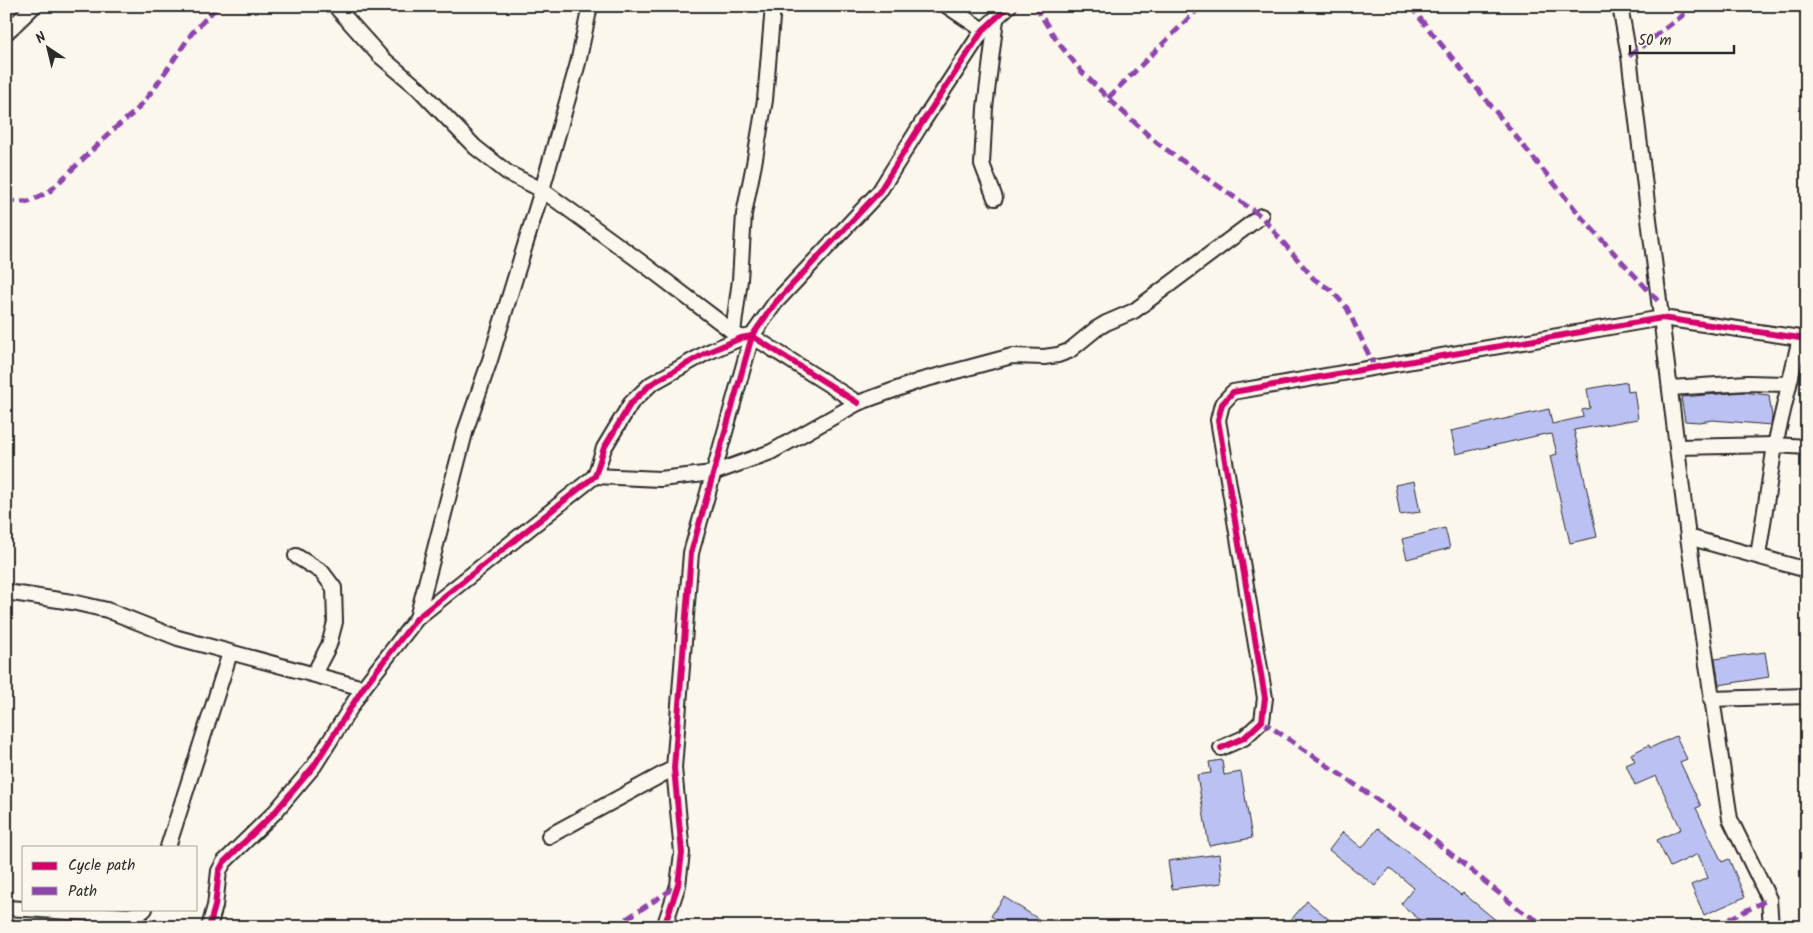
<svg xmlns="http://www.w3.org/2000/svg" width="1813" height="933" viewBox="0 0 1813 933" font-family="Kalam,sans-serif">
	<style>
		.building { fill: #bbc1f3; stroke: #2b2b2b }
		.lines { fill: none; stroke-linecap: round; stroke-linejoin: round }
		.street-casing { stroke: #2b2b2b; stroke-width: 18 }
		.street { stroke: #fbf7ec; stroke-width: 14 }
		.quiet { stroke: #8e44ad; stroke-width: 5; stroke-dasharray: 10 5; stroke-linecap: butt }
		.cycleway-casing { stroke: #fbf7ec; stroke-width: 9 }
		.cycleway { stroke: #d6006c; stroke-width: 6 }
	</style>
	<rect width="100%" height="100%" fill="#fbf7ec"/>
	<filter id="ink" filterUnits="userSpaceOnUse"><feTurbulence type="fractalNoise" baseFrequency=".02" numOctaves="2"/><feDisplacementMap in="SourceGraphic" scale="10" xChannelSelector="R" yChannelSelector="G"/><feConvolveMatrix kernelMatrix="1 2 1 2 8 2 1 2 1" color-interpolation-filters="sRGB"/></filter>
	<g filter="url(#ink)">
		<g class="building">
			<polygon points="1627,382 1628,392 1634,391 1638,419 1574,430 1597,537 1570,543 1550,456 1557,454 1552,434 1545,435 1545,434 1456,454 1451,431 1549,409 1552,424 1583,417 1582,410 1590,408 1587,389"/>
			<polygon points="1743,392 1769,395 1772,417 1771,425 1713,420 1699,422 1685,421 1681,397"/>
			<polygon points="1414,481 1420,512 1400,515 1395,485"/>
			<polygon points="1445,528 1450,548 1407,559 1402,539"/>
			<polygon points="1765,652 1769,677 1719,685 1715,659"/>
			<polygon points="1676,736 1687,759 1680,762 1701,806 1696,808 1722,862 1729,859 1745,897 1704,915 1691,885 1708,878 1698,854 1670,867 1657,840 1681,829 1656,776 1635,785 1626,765 1635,761 1631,754 1649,745 1650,748"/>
			<polygon points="1222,760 1224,775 1241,772 1252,838 1209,846 1197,775 1211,773 1209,762"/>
			<polygon points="1378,828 1461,895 1463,893 1504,927 1428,927 1401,904 1414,888 1390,868 1375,886 1329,850 1343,832 1362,848"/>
			<polygon points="1219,854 1222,883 1172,889 1168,861"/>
			<polygon points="1004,897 1051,927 1008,927 991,916"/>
			<polygon points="1307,901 1338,927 1297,927 1290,921"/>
		</g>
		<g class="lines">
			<g class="street-casing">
				<g id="street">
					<polyline points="947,6 983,30"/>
					<polyline points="1620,6 1629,56 1688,537 1730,819 1769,899 1771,927"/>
					<polyline points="337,8 380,56 419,89 475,147 508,173 542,190 578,216 641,262 741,338"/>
					<polyline points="6,33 34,6"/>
					<polyline points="995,198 982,164 985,108 996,19"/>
					<polyline points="733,332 740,280 744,214 754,164 765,100 773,6"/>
					<polyline points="1671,388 1747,383 1789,384"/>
					<polyline points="1678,447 1775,445 1807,447"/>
					<polyline points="595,476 660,479 713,473 771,452 858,403 919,381 1012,356 1044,357 1058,355 1069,351 1096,329 1106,323 1134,311 1261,216"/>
					<polyline points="1688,537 1807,570"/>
					<polyline points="296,556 322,572 334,588 335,622 329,645 314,674"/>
					<polyline points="1758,556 1775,445 1800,338"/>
					<polyline points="6,592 72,602 107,610 178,638 363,688"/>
					<polyline points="417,618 466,429 490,360 542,190 578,63 590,6"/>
					<polyline points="1711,699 1807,696"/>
					<polyline points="1221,748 1244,738 1262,721 1265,698 1218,420 1222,404 1233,392 1662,318 1807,339"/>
					<polyline points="549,836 674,768"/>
					<polyline points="168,847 230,653"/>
					<polyline points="6,908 24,909"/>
					<polyline points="26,909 128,916 140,913 145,909"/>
					<polyline points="209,927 215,906 219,871 224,862 275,812 314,766 363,688 417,618 595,476 604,448 631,403 651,384 706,353 741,338 752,336 858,403"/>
					<polyline points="664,927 678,885 682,853 674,768 691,553 752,336 775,303 879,192 922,123 983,30 1009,6"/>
				</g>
			</g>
			<use href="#street" class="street"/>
			<g class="quiet">
				<polyline points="1035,6 1057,41 1082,72 1108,98 1157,143 1261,216 1314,279 1331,290 1347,308 1375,368"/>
				<polyline points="1410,6 1583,219 1659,302"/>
				<polyline points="1629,56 1695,6"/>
				<polyline points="1108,98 1201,6"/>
				<polyline points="6,201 29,202 50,191 115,128 136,111 153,90 192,33 218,6"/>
				<polyline points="1262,721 1420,829 1521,911 1549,927"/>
				<polyline points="614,927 677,886"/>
				<polyline points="1716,927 1731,918 1769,899"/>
			</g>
			<g class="cycleway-casing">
				<g id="cycleway">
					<polyline points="1221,748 1244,738 1262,721 1265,698 1218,420 1222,404 1233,392 1662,318 1807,339"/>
					<polyline points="209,927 215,906 219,871 224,862 275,812 314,766 363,688 417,618 595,476 604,448 631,403 651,384 706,353 741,338 752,336 858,403"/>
					<polyline points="664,927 678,885 682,853 674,768 691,553 752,336 775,303 879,192 922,123 983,30 1009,6"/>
				</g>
			</g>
			<use href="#cycleway" class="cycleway"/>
		</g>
	</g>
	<rect width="1813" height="933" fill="none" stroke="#fbf7ec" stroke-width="25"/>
	<rect x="12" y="12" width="1788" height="908" fill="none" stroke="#2b2b2b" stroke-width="2" filter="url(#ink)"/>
	<rect x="22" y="846" width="175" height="65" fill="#fbf7ec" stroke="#a8a59f"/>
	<rect x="32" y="862" width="25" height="8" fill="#d6006c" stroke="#a8a59f"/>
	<text x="68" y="870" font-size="15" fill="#2b2b2b">Cycle path</text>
	<rect x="32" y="887" width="25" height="8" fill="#8e44ad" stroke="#a8a59f"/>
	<text x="68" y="896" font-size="15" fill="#2b2b2b">Path</text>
	<g transform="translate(48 48) rotate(325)" stroke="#fbf7ec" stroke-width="4" paint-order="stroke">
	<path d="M0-4L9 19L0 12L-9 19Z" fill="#2b2b2b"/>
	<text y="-8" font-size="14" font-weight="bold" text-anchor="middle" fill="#2b2b2b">N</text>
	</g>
	<path d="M1630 45v8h104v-8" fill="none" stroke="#2b2b2b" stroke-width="2.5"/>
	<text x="1638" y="45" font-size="15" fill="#2b2b2b" stroke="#fbf7ec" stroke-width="4" paint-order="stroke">50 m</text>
</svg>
